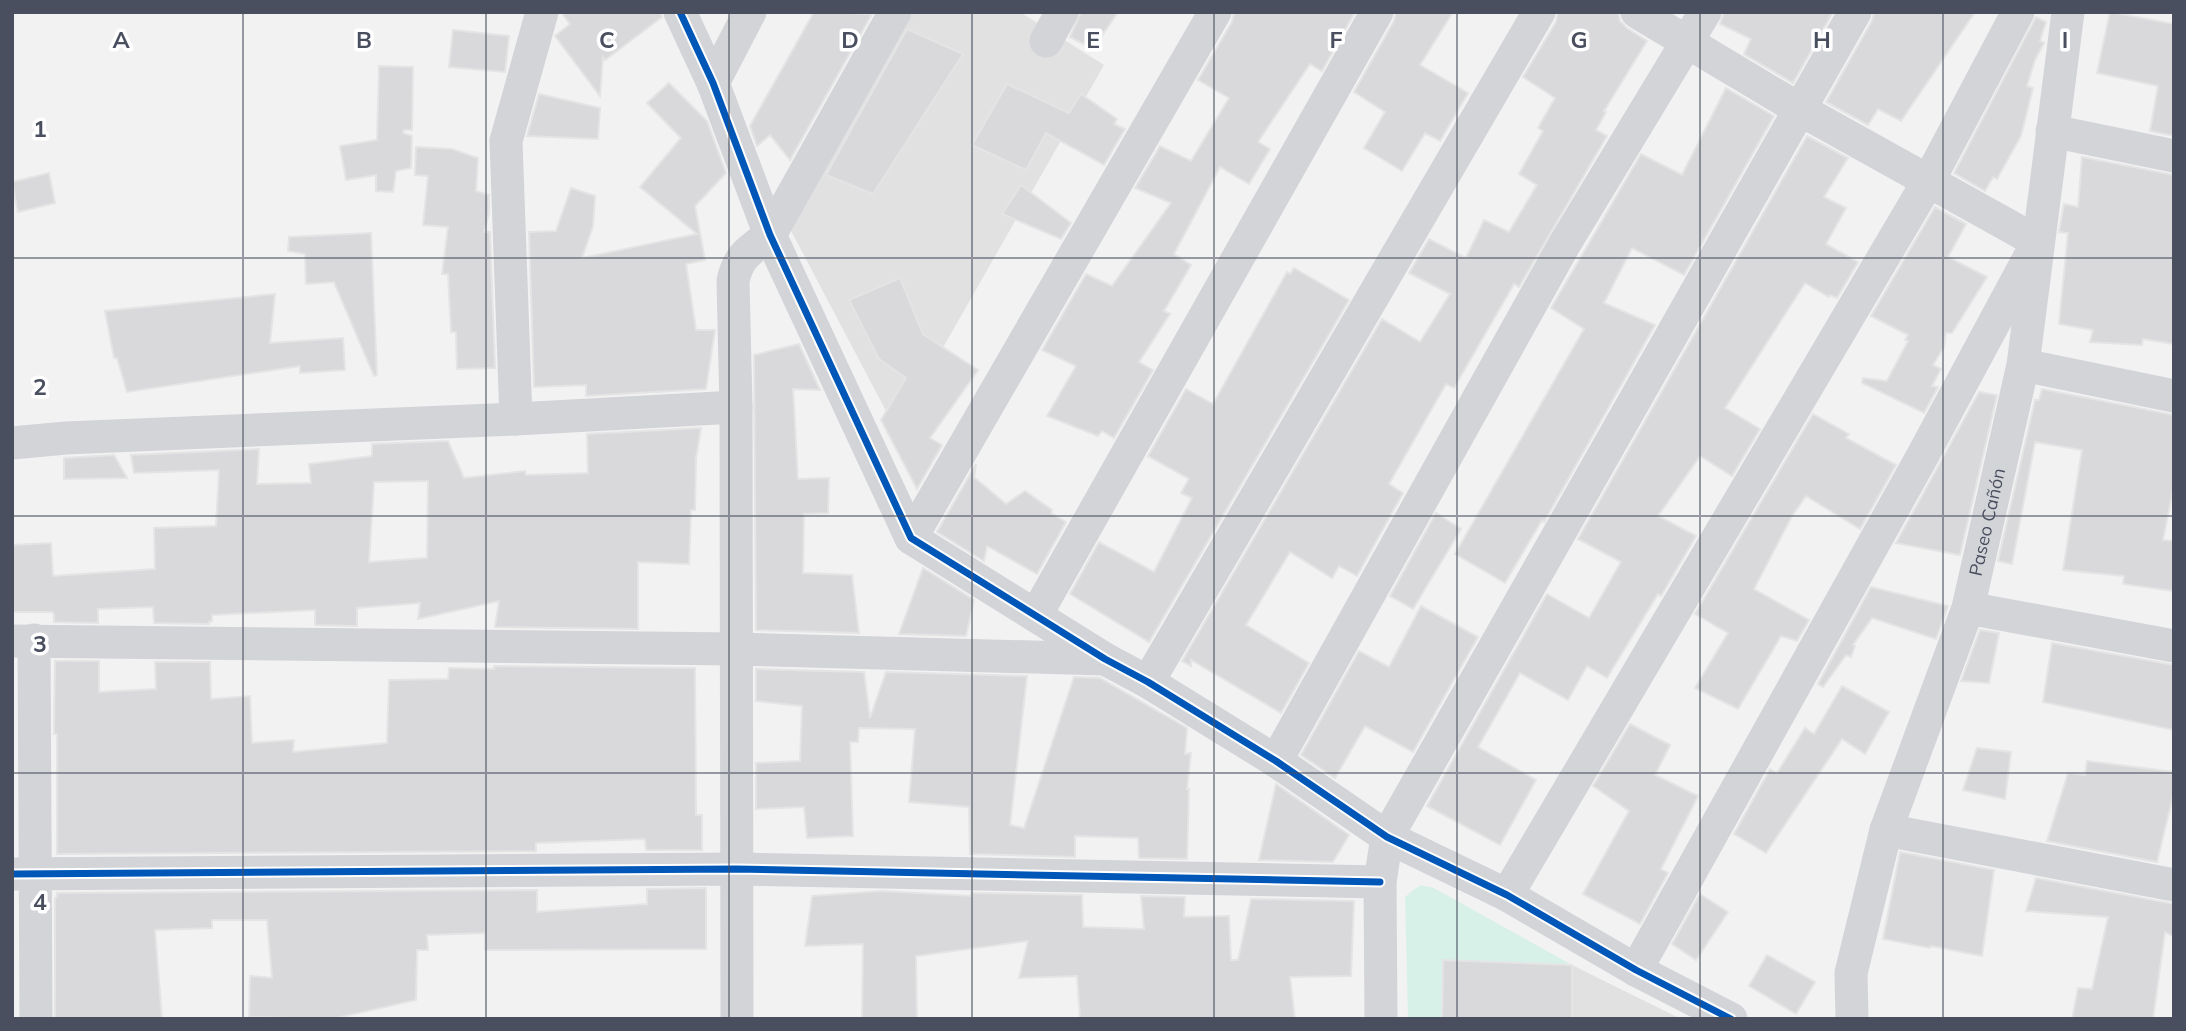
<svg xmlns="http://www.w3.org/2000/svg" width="2186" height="1031" viewBox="0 0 2186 1031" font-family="Mulish,sans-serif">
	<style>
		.education { fill: #e1e1e2 }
		.green { fill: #d8f1e8 }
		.building { fill: #d9d9db; stroke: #e4e4e5; stroke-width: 2; fill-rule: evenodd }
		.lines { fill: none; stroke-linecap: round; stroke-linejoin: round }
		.minor { stroke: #d3d4d8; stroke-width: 33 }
		.cycleway-casing { stroke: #fff; stroke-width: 11 }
		.cycleway { stroke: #0057b8; stroke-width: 7 }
		.grid { fill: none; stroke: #494f5f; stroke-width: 2; stroke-opacity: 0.55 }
		.labels { text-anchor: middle; stroke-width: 7; stroke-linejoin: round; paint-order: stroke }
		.street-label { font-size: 18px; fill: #494f5f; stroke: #fff }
		.grid-label { font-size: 23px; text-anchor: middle; font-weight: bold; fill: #494f5f; stroke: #fff; stroke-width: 7; stroke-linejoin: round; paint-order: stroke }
	</style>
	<rect width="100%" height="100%" fill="#f3f2f2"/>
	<g class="education">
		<polygon points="913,12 1020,12 1104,65 896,430 788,225"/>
		<polygon points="1572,965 1681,1019 1572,1019"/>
	</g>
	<polygon class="green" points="1421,885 1434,888 1572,965 1443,960 1442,1019 1408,1019 1405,897 1413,890"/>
	<g class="building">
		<polygon points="561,12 661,12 662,17 605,60 603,57 600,96 555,36 570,24"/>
		<polygon points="814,12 872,14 790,160 770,135 757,146 750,126"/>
		<polygon points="1081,12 1118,12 1093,49 1070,37"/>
		<polygon points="1234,12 1355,12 1322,71 1310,64 1258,142 1270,149 1249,184 1220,167 1174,254 1191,265 1164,311 1170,314 1139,362 1153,370 1114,438 1102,431 1098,436 1047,416 1076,366 1042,350 1086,274 1112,286 1171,203 1135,188 1160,146 1191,161 1229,98 1198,80 1232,22"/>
		<polygon points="1396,12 1453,12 1420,65 1468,93 1440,141 1425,133 1402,171 1364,148 1385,112 1354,92 1394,21"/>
		<polygon points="1558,12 1618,12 1620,21 1627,28 1647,41 1604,111 1606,112 1596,130 1607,136 1519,287 1514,284 1454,388 1446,384 1389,484 1403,493 1357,576 1339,566 1332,578 1290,552 1246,625 1309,663 1281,713 1191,660 1191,666 1182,661 1382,319 1420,342 1450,294 1409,273 1429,239 1466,258 1484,220 1509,232 1537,185 1519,174 1543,131 1538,128 1555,98 1523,77 1556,22"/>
		<polygon points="1724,12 1833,12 1793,83 1744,54 1751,39 1720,24"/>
		<polygon points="1874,12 1975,12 1901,121 1878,109 1868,125 1826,102 1872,21"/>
		<polygon points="2110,12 2174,24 2174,136 2150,131 2158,86 2097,73"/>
		<polygon points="2036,17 2046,22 2040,41 2044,43 2035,60 2027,86 2033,88 2021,136 1997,179 1993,177 1985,191 1954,173"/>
		<polygon points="907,29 963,54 873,194 826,175"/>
		<polygon points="453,30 509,36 505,72 449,67"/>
		<polygon points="379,66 413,67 412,130 404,130 403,133 412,136 411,168 396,171 393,192 376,191 376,175 346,180 340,146 377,140"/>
		<polygon points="669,83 707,121 726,173 695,206 705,260 686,264 696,330 715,330 706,389 586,396 586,385 534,387 529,232 556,231 571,188 595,196 593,226 582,258 697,234 640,187 681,138 647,103"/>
		<polygon points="1007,84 1069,113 1081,94 1117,119 1114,124 1125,129 1104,165 1046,133 1026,170 972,145"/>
		<polygon points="1726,88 1774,116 1684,275 1632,248 1604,303 1655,325 1544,522 1542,520 1505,583 1455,554 1584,329 1551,308 1641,154 1682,175"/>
		<polygon points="539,94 600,108 598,139 527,136"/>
		<polygon points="1807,136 1848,158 1824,197 1846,208 1826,244 1858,262 1837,298 1830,295 1829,297 1805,283 1725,408 1760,429 1732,476 1700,456 1658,516 1696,536 1661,596 1658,594 1607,678 1587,666 1568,700 1520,673 1478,747 1536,780 1500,845 1427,806 1547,594 1589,618 1621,562 1578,539"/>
		<polygon points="416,147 452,149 478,158 476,191 489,195 489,213 484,232 490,232 495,368 457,369 456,332 451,332 448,274 442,274 448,227 423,225 428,176 415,175"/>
		<polygon points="2082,157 2174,175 2174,344 2143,339 2142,345 2090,342 2093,330 2059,324 2068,233 2059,232 2064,204 2078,207"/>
		<polygon points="49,173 55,203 18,212 12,182"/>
		<polygon points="1021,185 1071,223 1061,239 1002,214"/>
		<polygon points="1935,207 1966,224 1948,257 1987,277 1952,333 1946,333 1944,347 1933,365 1941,369 1932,386 1938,387 1924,413 1862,383 1863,378 1887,381 1908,341 1905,340 1908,335 1871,316"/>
		<polygon points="371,233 377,375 374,376 334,282 306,284 305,254 288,251 289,237"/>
		<polygon points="1294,268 1349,300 1149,642 1070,594 1099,542 1154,572 1192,498 1181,493 1189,479 1148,456 1186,389 1213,404 1287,272 1290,274"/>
		<polygon points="900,278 923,334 978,370 930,438 942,445 917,489 881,420 906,378 879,359 849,300"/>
		<polygon points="275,294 270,343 343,338 345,370 300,373 300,366 127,392 117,358 114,358 105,311"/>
		<polygon points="799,344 820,390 793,389 798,479 829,478 828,513 804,514 803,573 852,575 859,633 756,630 754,355"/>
		<polygon points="2042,389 2174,415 2174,485 2163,540 2174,541 2174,591 2123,584 2124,576 2063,570 2082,450 2035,442 2012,564 1998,561 2035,400 2039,400"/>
		<polygon points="1979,392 1997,395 1960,555 1896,543"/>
		<polygon points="1813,414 1849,434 1846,438 1896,465 1860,529 1806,496 1792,516 1754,589 1809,620 1797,641 1781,636 1738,709 1695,688 1728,633 1695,614"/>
		<path d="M701,428L696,458L695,510H691L689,564L638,562V629L495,627L499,601L418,619L420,603L357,608V626L315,625V610L212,615V621L209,622V624L154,623L153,607L98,609V623L54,622V614L52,612H12V545L51,543L53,576L155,569L154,528L216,526L219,470L134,473L131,455L259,449L257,484L311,483L309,464L372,456V444L448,441L464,478L525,471L526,475L588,473L587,434ZM428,481L427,558L369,562L374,482Z"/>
		<polygon points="114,455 127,478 64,479 64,458"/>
		<polygon points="976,464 974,477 1006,504 1025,491 1052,510 1051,513 1066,522 1037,574 987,546 984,561 937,532"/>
		<polygon points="1436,513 1461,529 1413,609 1390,596"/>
		<polygon points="923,568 974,600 966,636 899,634"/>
		<polygon points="1871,587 1948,606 1936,639 1872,618 1853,645 1855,646 1851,657 1846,655 1823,687 1818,684"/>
		<polygon points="1421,606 1478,637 1413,752 1365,726 1335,778 1301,755 1359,651 1389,667"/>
		<polygon points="1980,630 1999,633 1989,683 1961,681"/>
		<polygon points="2052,643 2174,665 2174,730 2043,702"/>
		<polygon points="55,661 99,661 99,692 156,689 155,662 210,662 211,699 250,696 252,743 294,740 293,752 387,743 389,680 448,679 449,668 494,669 494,666 695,668 696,815 702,815 702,850 646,850 645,839 536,843 536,851 57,854 57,734 54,734"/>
		<polygon points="756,669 864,672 870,718 886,672 1027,676 1010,825 1024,828 1074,677 1100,678 1187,728 1185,754 1191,753 1187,789 1189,789 1187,859 1139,858 1138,838 1075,836 1075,857 970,854 969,807 909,802 915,729 859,728 858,742 850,742 853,836 807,838 804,807 756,809 756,763 800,761 802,706 756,701"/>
		<polygon points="1842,686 1889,712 1865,754 1842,739 1766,853 1734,834 1770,769 1777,773 1805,728 1814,734"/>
		<polygon points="1630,724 1670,745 1655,775 1698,796 1661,869 1668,873 1640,924 1583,894 1629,811 1593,786"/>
		<polygon points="1977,748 2011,752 2005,799 1963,790"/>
		<polygon points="2087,761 2174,772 2174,792 2157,862 2047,841 2068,773 2085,775"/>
		<polygon points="1276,784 1349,835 1333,862 1259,860"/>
		<polygon points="1900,852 1994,870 1982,956 1931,946 1930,948 1883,939"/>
		<polygon points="2036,878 2174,904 2174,937 2165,932 2153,1019 2072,1019 2078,988 2092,989 2108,917 2026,911"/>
		<polygon points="706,888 706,949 485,950 485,933 427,935 428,950 417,950 416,1000 332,1019 249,1017 250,976 272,978 267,920 212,920 212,928 155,930 162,1019 55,1019 55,898 57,897 57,893 537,890 537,912 647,904 647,889"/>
		<polygon points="882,891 971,896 971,893 1082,895 1083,927 1144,929 1141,896 1185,897 1184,917 1229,916 1231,960 1238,960 1251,899 1354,901 1351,976 1290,977 1295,1019 1080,1019 1077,976 1019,978 1028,941 916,956 917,1019 862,1019 863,944 805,946 812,896"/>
		<polygon points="1700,894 1728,912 1696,960 1672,944"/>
		<polygon points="1767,955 1815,982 1796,1014 1749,986"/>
		<polygon points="1443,960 1572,965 1572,1019 1442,1019"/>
	</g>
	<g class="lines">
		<g class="minor">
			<polyline points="680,12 713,83 770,235 911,538 1105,659 1148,682 1276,761 1387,837 1507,895 1636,970 1731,1019"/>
			<polyline points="1637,12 1799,109 2038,242"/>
			<polyline points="1046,41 1062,12"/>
			<polyline points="713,83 750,12"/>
			<polyline points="2052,131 2174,156"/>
			<polyline points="2023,365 2174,396"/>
			<polyline points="516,419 506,141 542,12"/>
			<polyline points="12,443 66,438 516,419 736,407"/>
			<polyline points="911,538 1215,12"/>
			<polyline points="1968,608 2174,646"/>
			<polyline points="1036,615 1377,12"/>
			<polyline points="34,640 36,1019"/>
			<polyline points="12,641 737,649 1105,659"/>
			<polyline points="1148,682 1539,12"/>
			<polyline points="1276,761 1564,245 1705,12"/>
			<polyline points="1886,830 2174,885"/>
			<polyline points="12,874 736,869 1380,882"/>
			<polyline points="1507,895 1929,180 2018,12"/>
			<polyline points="1636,970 1923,455 2029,258"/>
			<path d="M737,1019L736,407L733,281C738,256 750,250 770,235L895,12"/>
			<polyline points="1381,1019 1380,882 1387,837 1855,12"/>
			<path id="s1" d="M1852,1019L1851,973L1886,830L1968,608L2023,365L2068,12"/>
		</g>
		<g class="cycleway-casing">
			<g id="cycleway">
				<polyline points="680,12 713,83 770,235 911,538 1105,659 1148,682 1276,761 1387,837 1507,895 1636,970 1731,1019"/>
				<polyline points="12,874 736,869 1380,882"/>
			</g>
		</g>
		<use href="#cycleway" class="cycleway"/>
	</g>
	<path class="grid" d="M243,12V1019M486,12V1019M729,12V1019M972,12V1019M1214,12V1019M1457,12V1019M1700,12V1019M1943,12V1019M12,258H2174M12,516H2174M12,773H2174"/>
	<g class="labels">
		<g class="street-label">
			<text dy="6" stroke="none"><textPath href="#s1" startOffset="518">Paseo Cañón</textPath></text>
		</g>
	</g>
	<g class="grid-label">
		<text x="121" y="48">A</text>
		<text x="364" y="48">B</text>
		<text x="607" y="48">C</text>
		<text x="850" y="48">D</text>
		<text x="1093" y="48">E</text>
		<text x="1336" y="48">F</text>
		<text x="1579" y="48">G</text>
		<text x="1822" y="48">H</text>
		<text x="2065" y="48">I</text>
		<text x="40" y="137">1</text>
		<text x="40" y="395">2</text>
		<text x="40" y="652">3</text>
		<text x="40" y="910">4</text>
	</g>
	<rect width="2186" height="1031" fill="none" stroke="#494f5f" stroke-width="28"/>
</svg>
